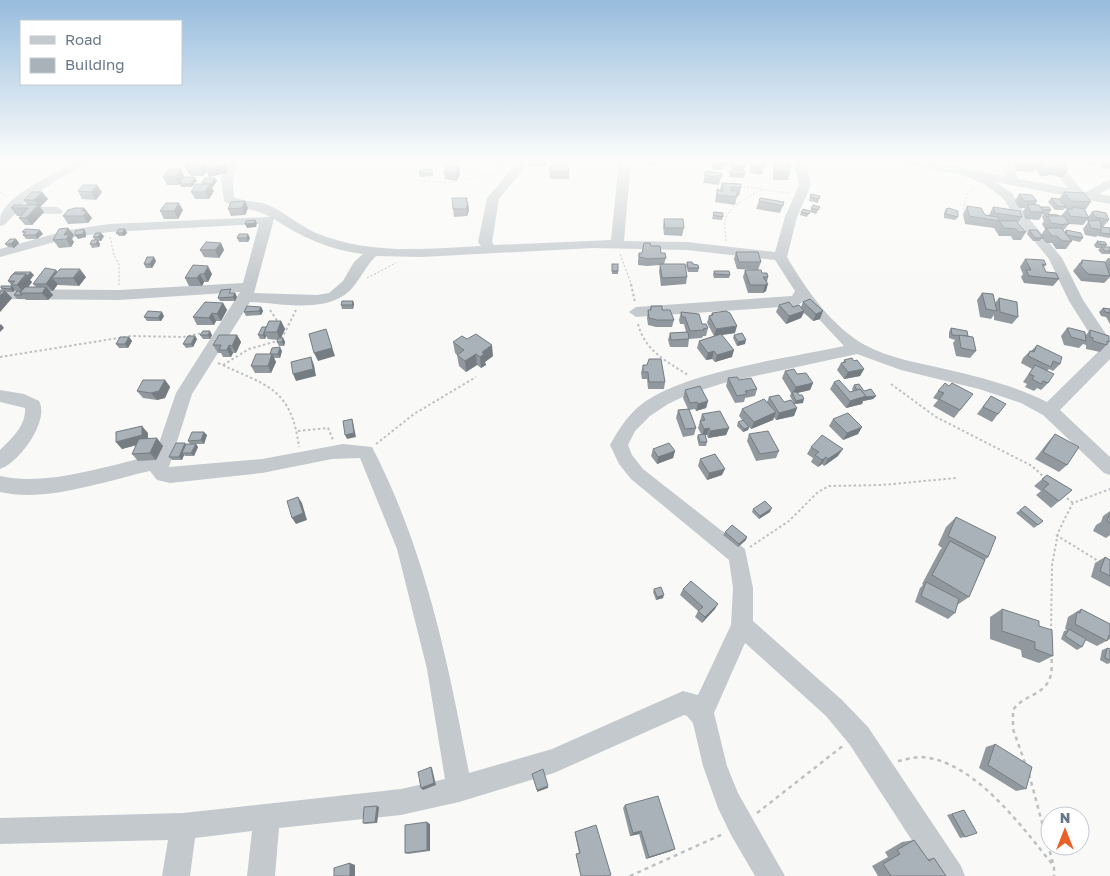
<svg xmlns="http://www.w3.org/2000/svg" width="1110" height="876" viewBox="0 0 1110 876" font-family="'Golos Text',sans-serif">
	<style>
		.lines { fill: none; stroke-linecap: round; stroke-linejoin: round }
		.path-far2 { stroke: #bec1c4; stroke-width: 1; stroke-dasharray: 2 2; stroke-linecap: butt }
		.path-far1 { stroke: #bec1c4; stroke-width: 2; stroke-dasharray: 2.5 2.5; stroke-linecap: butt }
		.path { stroke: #bec1c4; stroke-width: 2.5; stroke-dasharray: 4 4; stroke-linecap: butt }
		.minor { fill: #c4c9cd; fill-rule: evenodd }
		.wall { fill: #91999f }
		.shaded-wall { fill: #767d82 }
		.building { fill: #a9b2b9; stroke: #767d82 }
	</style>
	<rect width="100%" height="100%" fill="#f9faf7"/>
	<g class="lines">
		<g class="path-far2">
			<polyline points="52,160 54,166"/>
			<polyline points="697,160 701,171 706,176"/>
			<polyline points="424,181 447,183 499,173"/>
			<polyline points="717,181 730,184"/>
			<polyline points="739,186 789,193"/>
			<polyline points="0,192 7,197"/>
			<polyline points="963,210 967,194 975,187"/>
			<polyline points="110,237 114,255 119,264 119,285"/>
			<path d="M726,241C726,235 724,227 725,220C728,206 751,196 762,189"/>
			<polyline points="620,254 632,286"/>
			<polyline points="367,278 396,263"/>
		</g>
		<g class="path-far1">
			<polyline points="631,284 635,302"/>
			<polyline points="270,310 278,322"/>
			<path d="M638,324C645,351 666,361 688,375"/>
			<polyline points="0,357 131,336 183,337 203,333"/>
			<path d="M218,363C267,386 291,387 299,447"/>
			<polyline points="223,365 249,349 281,340 296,310"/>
			<polyline points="891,384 936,417 1032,466 1045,478"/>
			<polyline points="298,431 328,428 333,440"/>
			<polyline points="376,444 414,414 476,377"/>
			<polyline points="1063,495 1073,503"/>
			<polyline points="1056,535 1100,562"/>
			<polyline points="750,547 789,521 818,492 829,486 882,485 956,478"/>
			<polyline points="1051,631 1052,565 1058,533 1065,518 1073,503 1110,489"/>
		</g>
		<g class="path">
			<path d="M898,761C905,760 913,757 921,757C974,760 1022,827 1053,865"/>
			<path d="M1025,763L1013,729V710C1022,696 1043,695 1049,680C1053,673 1051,664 1052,656"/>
			<polyline points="1029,774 1054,867 1054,876"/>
			<polyline points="757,813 844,745"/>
			<polyline points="630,876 723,834"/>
		</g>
		<g class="minor">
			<path d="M80,160H95L55,181L20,206L57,207L63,211L61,214L16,213L4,225L0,226C0,223 0,217 1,214C12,192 58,171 80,160Z"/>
			<path d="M226,160H238L233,179L234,197L236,198C246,202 256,201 266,204C284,211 298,225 316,233C369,255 425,249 481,246L478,242L487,198L512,168L514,160H526L522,171L499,199L492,242L494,245L611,240L619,160H631L624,241L687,242L775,252L785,217L799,185L793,160H805L811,185L797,217L787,257C805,288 832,327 865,345C889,358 919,363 945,369C980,377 1015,386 1047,402L1100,350L1069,301L1049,259L1017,220L1003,198L984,184L962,175L901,163L896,160H920L1005,176L998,160H1010L1018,179L1068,188L1046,160H1057L1083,191L1086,192L1110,179V188L1099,194L1110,196V204L995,182L1012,193L1026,215L1062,258L1083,300L1110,340V359L1060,410L1110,457V475L1104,473L1043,415L1021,403L979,389L901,370L857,354L727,382L689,394L668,404L650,416L635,431L628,445L632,455L643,469L745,549L753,588V621L842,700L868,727L961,866L965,876H935L850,745L826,716L745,643L714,713L727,766L738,793L785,876H755L731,835L718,808L703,766L693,723L687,716L684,715L554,773L459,802L401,815L279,828L275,876H247L252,831L195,838L190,876H162L168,840L0,844V818L183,813L401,789L445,779L427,669L397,549L360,458L332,459L262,473L170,483L157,480L150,471C105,481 45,503 0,492V476C47,487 109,465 155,455L176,393L240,292L119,300L0,299V289L119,290L243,283L259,224L109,232L69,238L0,257V249L68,230L109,224L270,217C254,207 237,210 224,201L221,179ZM274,219C301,237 330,250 363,254L354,262L343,281L329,293L317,295L254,293ZM593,248L687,250L775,260L795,291L792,296L636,307L629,312L636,317L796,306L803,302L844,346C790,358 677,372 637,408C625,419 618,431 610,445L619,464L631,479L729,560L733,588L731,625L698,695L683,691L552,749L469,773C448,661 425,549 372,447L343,444L262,459L169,467L192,394L250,302C283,303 330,315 353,287C362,276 366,266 376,256L421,257Z"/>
			<path d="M0,390L24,394L39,401C50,421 19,463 0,469V450C12,438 26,426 25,408L0,402Z"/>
		</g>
	</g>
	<g class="wall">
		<polygon points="211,160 223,160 222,162 225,162 228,169 226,173 209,177 207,171 203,176 191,176 190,174 189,174 185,167 204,163 206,168 211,161"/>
		<polygon points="488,160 502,160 500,164 488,161"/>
		<rect x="528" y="160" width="18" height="6"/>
		<rect x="553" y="160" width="14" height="2"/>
		<polygon points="646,160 660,160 659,163 649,165"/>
		<polygon points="712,160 729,160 727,167 723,167 722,170 713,170 711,163"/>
		<polygon points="732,160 748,160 744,161 743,161 745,166 743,171 745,174 744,178 729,177 730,170 732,170 731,164"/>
		<polygon points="752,160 765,160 762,175 749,173"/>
		<polygon points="864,160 875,160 875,162"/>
		<polygon points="1015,160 1061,160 1068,170 1063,177 1048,175 1047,176 1040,176 1035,169 1033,172 1016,171 1013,164"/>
		<polygon points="1084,160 1096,160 1098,162 1096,166 1088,165"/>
		<polygon points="1099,160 1110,160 1110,169 1104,169 1101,166 1102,164"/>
		<polygon points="776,163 790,172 788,180 773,180 773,171"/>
		<polygon points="549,166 569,172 569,179 554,179 550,178"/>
		<polygon points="432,169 433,176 420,177 419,173"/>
		<polygon points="706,171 722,173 719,185 703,183"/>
		<polygon points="444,172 460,174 456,181 445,179"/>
		<polygon points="184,176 179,185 167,185 163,177"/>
		<polygon points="215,178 217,181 212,188 214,191 209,199 195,199 191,192 203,184 202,183"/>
		<polygon points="197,181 192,187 181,187 180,184"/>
		<polygon points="722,183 741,188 739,196 737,196 735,205 715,202 717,189 720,190"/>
		<polygon points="78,191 102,192 96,200 82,199"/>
		<polygon points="42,192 48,199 40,207 44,212 32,225 25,225 19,218 21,216 17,216 11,208 27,205 24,200"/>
		<polygon points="1064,192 1091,202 1086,209 1085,209 1088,217 1092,212 1109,220 1103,227 1110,228 1110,237 1109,238 1098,236 1098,235 1096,237 1085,235 1083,229 1088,222 1087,220 1083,225 1069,224 1063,231 1064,232 1066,230 1083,238 1080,242 1071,240 1072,241 1066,249 1056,249 1052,243 1046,243 1042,238 1040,241 1033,241 1027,234 1029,230 1041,235 1045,229 1042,224 1044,221 1042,217 1044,214 1043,214 1039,220 1025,219 1023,212 1025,208 1019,208 1015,201 1019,194 1037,201 1035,205 1051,210 1049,214 1061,216 1067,209 1071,209 1066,209 1065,208 1063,210 1055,210 1048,202 1051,198 1059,199"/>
		<polygon points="811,194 820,196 818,203 809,201"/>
		<polygon points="467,198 469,210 467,216 454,217 453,209"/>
		<polygon points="760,198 784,202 780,213 756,209"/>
		<polygon points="245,201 248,208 245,215 231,216 228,209"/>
		<polygon points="967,206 985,215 989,216 989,215 993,207 1022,217 1018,223 1026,232 1021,240 1013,240 1011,236 999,236 994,228 999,221 994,228 965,224 963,214"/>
		<polygon points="820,207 816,214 810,212 811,208"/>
		<polygon points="84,208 92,218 88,223 68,224 63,216"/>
		<polygon points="946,209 958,217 955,220 944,218 944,213"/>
		<polygon points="183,210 178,219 164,219 160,211"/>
		<polygon points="810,211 807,217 800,215 801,212"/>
		<polygon points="714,212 723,213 722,220 712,219"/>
		<polygon points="664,219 684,228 682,236 664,235 663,226"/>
		<polygon points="68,228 74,235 72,239 74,242 71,247 59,248 53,240"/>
		<polygon points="125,229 127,233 124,236 119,236 116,233"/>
		<polygon points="22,232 43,234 37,239 26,239 23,235 24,234"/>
		<polygon points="104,236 101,241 98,241 100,244 99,247 92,248 90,244 95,240 93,237"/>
		<polygon points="237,238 250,238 248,242 239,242"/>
		<polygon points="16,239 19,243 14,248 8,247 5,244"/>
		<polygon points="1097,241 1107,245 1105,247 1110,247 1110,254 1102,254 1098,250 1100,248 1096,248 1094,245"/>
		<polygon points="221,243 224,250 219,258 204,257 200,250"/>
		<polygon points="651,246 661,253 666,258 664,264 687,277 686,284 661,286 659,271 660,265 647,266 638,265 638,260 639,253 642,253"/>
		<polygon points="736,252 761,262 758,270 737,269 734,259"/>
		<polygon points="1108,258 1110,258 1110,277 1104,283 1081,281 1073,271 1082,260 1105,262"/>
		<polygon points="1025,259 1046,265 1044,267 1046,272 1059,279 1053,286 1024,283 1021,277 1023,274 1020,267"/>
		<polygon points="156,261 152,268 146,268 144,264"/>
		<polygon points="687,262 693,264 699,268 698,272 688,272 686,266"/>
		<polygon points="612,264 618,271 618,274 612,274"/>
		<polygon points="193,265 212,274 208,282 204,282 202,286 189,286 185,278"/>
		<polygon points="56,270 57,272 86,277 79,286 58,285 58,284 53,291 50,291 53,295 48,300 26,300 25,299 17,299 14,295 17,292 15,290 13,292 6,292 12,298 0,312 0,291 3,291 1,288 12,286 8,281 34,275 30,280 32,282 28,287 36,287 33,284"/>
		<polygon points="745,270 762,273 768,277 767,282 766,291 763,293 748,293 743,277"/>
		<polygon points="714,271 730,275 729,278 714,278 713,275"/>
		<polygon points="233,293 235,293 237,297 235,301 220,301 218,298"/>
		<polygon points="982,293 995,303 999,298 1018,317 1012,324 994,320 994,315 991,319 980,317 977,300"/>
		<polygon points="810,299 820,319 813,321 804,313 801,318 786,324 776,312 779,305 801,307 803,302"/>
		<polygon points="353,301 354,304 353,309 342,309 341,305"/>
		<polygon points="223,303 227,310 221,321 216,321 214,325 197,325 193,317"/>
		<polygon points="651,306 662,310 674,320 672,327 656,327 648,325 647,318 648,310 650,310"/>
		<polygon points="261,307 263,311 261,315 246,316 244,312"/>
		<polygon points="1103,308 1110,309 1110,324 1106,317 1101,316 1099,312"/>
		<polygon points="681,312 702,324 708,328 706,336 703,336 702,338 689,339 688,347 670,347 668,340 670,333 686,332 684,324 680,324 679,320"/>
		<polygon points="712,313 735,333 722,335 732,357 715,362 712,359 706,360 697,348 699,341 714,336 707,323 709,316 711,315"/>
		<polygon points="164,316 161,321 147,321 144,317"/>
		<polygon points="281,321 285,329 281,338 283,338 285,342 284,346 279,346 277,342 278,340 268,339 266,336 265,339 260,339 258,335 266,327"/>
		<polygon points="951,328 968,336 976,351 970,358 956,356 953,343 955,340 949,338 949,332"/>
		<polygon points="1067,328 1086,335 1090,330 1109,342 1100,352 1086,349 1086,345 1083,344 1079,348 1064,345 1061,336"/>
		<polygon points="200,335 212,335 210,339 203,339"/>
		<polygon points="237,335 241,342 236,353 233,353 231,357 223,357 221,353 218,353 213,345"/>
		<polygon points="734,335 745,344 737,346 733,338"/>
		<polygon points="195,336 197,339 193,347 186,348 183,344"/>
		<polygon points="129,337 132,341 128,348 119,348 116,344"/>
		<polygon points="453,342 493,356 485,362 486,365 481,368 477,365 466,372 459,366 457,355 455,353"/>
		<polygon points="1037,345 1060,364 1053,371 1049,369 1047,371 1048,383 1041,390 1037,388 1034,391 1025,387 1027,384 1023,382 1032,369 1021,363 1023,358 1030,351 1031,351"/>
		<polygon points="282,351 280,358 274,358 276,362 271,373 255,373 251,366 270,354"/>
		<polygon points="844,360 854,361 864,369 860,376 844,379 837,370 841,363 843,363"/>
		<polygon points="643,365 665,382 664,389 648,389 647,379 642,379 641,373"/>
		<polygon points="785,371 797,374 813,383 810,390 798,393 803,403 794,404 790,396 791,393 782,378"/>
		<polygon points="728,378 739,380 757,389 755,396 745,398 744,402 735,403 726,386"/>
		<polygon points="165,380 170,387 165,398 157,400 143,398 137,391"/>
		<polygon points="834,382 850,392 853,391 852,389 854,385 864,391 876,396 873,399 863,401 862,404 846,408 830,389"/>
		<polygon points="949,386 973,394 954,418 933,406 938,400 933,398 938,391"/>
		<polygon points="685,390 708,401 706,408 696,411 695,409 689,410 696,428 694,435 683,437 676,418 678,410 688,409 683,398"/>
		<polygon points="991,396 998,414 992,422 977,414"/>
		<polygon points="769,397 784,402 797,408 794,416 776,420 774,417 773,420 751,429 749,427 748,430 743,432 737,426 738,422 744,422 739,416 742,409 767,402"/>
		<polygon points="702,414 729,428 726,435 708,438 707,435 705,435 707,442 706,446 699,446 697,438 698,435 701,434 698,428"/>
		<polygon points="833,419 862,427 858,434 843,440 829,426"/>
		<polygon points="148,433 148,439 163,446 156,460 138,461 132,454 136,445 122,449 116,442"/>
		<polygon points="749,434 779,451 776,458 756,461 747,441"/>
		<polygon points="1055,434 1067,465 1059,472 1035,459 1048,442"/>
		<polygon points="207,435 204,444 196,444 198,447 194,456 185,456 184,455 182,460 172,460 169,457 186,444 190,444 188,441"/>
		<polygon points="811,447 838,456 824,466 822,464 818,467 811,462 813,458 807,454"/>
		<polygon points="653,449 675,451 673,458 657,464 651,456"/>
		<polygon points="700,459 722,475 707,480 698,466"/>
		<polygon points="1047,475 1072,490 1051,508 1036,495 1041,491 1034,486"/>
		<polygon points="753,509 770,512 759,519 752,512"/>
		<polygon points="1020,510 1043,521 1034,528 1016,513"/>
		<polygon points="1110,511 1110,535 1106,538 1093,531 1096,525 1101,522 1103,516"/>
		<polygon points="956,517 988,557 985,560 969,597 957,605 955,613 948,619 915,602 920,588 923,585 922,584 940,550 942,548 938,545 946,527"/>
		<polygon points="725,532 746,540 738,547 723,535"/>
		<polygon points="1105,557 1110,560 1110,587 1091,577 1095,563"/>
		<polygon points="654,589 663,598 656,600 653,592"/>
		<polygon points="683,589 715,609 702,623 695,617 698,611 680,595"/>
		<polygon points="1002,609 1039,626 1053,656 1039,663 1022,657 1021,650 990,639 990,617"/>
		<polygon points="1081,609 1110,624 1110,639 1097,646 1085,640 1082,647 1077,650 1061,639 1064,631 1067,630 1065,629 1068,617"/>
		<polygon points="1107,648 1110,649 1110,663 1107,664 1100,660 1102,650"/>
		<polygon points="995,744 1026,789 1016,791 979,768 986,747"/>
		<polygon points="625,805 675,849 671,851 646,859 639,834 630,836 623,808"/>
		<polygon points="379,807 377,823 365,824 363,823"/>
		<polygon points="964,810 965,837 960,838 947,815"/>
		<polygon points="430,824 430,851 408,854 405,853"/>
		<polygon points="575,832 611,875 609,876 581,876 576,855 576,854 579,853 575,834"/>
		<polygon points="914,840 927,859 934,858 946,876 878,876 872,866 888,857 885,852 902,842"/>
	</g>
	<g class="shaded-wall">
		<polygon points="220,160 223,160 222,162 225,162 228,169 226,173 209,177 207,171 203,176 200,169 204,163 207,169"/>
		<polygon points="459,167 460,174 456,181 455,174"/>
		<polygon points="181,169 184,176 179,185 175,177"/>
		<polygon points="195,177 197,181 192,187 190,184"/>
		<polygon points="215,178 217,181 212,188 214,191 209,199 205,192"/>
		<polygon points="97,185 102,192 96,200 91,192"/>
		<polygon points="42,192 48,199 40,207 44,212 32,225 26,218 38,205 34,200"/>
		<polygon points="467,198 467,205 468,202 469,210 467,216 466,202"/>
		<polygon points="245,201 248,208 245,215 242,208"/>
		<polygon points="179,203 183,210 178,219 174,211"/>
		<polygon points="84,208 92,218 88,223 83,216 82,211"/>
		<polygon points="255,220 257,223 256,227 247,228 245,224"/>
		<polygon points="68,228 74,235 72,239 74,242 71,247 66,239 64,235"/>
		<polygon points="84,229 86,233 86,237 78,239 75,235"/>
		<polygon points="125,229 127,233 124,236 122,233"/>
		<polygon points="40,230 43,234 37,239 35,235"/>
		<polygon points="101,233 104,236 101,241 98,237"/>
		<polygon points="248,234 250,238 248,242 246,238"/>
		<polygon points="16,239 19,243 14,248 11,244"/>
		<polygon points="98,240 100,244 99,247 96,244"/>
		<polygon points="221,243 224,250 219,258 215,250"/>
		<polygon points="154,257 156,261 152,268 150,264"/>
		<polygon points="208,266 212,274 208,282 204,274"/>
		<polygon points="80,269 86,277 79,286 73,278"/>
		<polygon points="56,270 62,278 52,278 58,284 53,291 46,284"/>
		<polygon points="31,272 34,275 30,280 32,282 24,293 17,285 26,274"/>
		<polygon points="200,274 204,282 202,286 197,278"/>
		<polygon points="768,284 766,291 763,293 765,285"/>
		<polygon points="12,286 15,290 13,292 10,289"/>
		<polygon points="46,287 53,295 48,300 42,293"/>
		<polygon points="5,291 12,298 0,312 0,296"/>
		<polygon points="235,293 237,297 235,301 233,297"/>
		<polygon points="353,301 354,304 353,309 352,305"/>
		<polygon points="223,303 227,310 221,321 217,314"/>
		<polygon points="261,307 263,311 261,315 259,311"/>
		<polygon points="804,311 801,318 786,324 789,316"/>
		<polygon points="823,311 820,319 813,321 816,314"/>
		<polygon points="162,312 164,316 161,321 158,318"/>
		<polygon points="212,313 216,321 214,325 209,318"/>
		<polygon points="281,321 285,329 280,340 277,332"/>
		<polygon points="1,324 4,328 0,332 0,325"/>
		<polygon points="737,326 735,333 714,336 716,329"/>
		<polygon points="326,329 335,356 318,361 314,353"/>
		<polygon points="210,331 212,335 210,339 208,335"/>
		<polygon points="264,332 266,336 265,339 263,335"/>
		<polygon points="237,335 241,342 236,353 232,346"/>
		<polygon points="195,336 197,339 193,347 191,344"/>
		<polygon points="129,337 132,341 128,348 125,344"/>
		<polygon points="283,338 285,342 284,346 282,342"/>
		<polygon points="746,340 745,344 737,346 738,342"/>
		<polygon points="229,345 233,353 231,357 227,350"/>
		<polygon points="492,345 493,356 485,362 486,365 481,368 480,357 482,352"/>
		<polygon points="280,347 282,351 280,358 278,354"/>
		<polygon points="734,350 732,357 715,362 717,355"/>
		<polygon points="714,351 712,359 706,360 708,353"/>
		<polygon points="272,354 276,362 271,373 268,366"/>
		<polygon points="476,354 477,365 466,372 465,361"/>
		<polygon points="311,357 314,365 316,376 296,381 293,374"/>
		<polygon points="864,369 860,376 844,379 848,372"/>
		<polygon points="165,380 170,387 165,398 157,400 151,393"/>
		<polygon points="813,383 810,390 792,394 796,387"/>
		<polygon points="866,396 876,396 873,399 863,401 862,404 846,408 850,401"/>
		<polygon points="804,399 803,403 794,404 796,401"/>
		<polygon points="708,401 706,408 696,411 698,404"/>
		<polygon points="797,408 794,416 776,420 779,413"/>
		<polygon points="776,412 773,420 751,429 754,422"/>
		<polygon points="352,419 353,422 356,437 347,439 345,435"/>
		<polygon points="142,426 148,433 148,442 122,449 116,442"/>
		<polygon points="749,427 748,430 743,432 744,429"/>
		<polygon points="862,427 858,434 843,440 847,433"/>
		<polygon points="709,428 707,435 702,436 704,429"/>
		<polygon points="729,428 726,435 708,438 710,431"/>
		<polygon points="204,432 207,435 204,444 201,440"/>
		<polygon points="157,438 163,446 156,460 150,453"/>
		<polygon points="185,443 188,447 182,453 184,455 182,460 179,457"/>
		<polygon points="196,444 198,447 194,456 191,453"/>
		<polygon points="843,449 838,456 824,466 828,459"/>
		<polygon points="675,451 673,458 657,464 658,457"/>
		<polygon points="826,457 822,464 818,467 822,460"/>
		<polygon points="725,469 722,475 707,480 709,473"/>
		<polygon points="298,497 302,503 307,520 296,524 292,518"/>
		<polygon points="772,508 770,512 759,519 760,516"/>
		<polygon points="747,537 746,540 738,547 739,544"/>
		<polygon points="664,595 663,598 656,600 657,597"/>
		<polygon points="718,604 715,609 702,623 705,617"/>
		<polygon points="431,767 432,768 436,785 423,790 421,788"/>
		<polygon points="548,786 548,788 537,792 537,790"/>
		<polygon points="377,806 379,807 377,823 375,822"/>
		<polygon points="427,822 430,824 430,851 427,850"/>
		<polygon points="641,831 639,834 630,836 633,833"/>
		<polygon points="675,849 671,851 646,859 649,857"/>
		<polygon points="350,863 355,865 355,876 350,876"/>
	</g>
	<g class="building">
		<polygon points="221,160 220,162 225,162 223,166 206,169 209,161"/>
		<polygon points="714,160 725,160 724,163 714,163"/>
		<polygon points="733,160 743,160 745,166 734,166"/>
		<polygon points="752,160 765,160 764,168 751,166"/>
		<polygon points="1019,160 1035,160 1038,164 1021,163"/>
		<polygon points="1038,160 1061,160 1068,170 1051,167 1052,169 1045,168"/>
		<polygon points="1090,160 1096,160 1098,162 1091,162"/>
		<polygon points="1104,162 1110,162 1110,165 1107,165"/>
		<polygon points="204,163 200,169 187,169 188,167 185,167 187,164"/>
		<polygon points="567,163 569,172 554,172 550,171 549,166"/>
		<polygon points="776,163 790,165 790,172 776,172"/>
		<polygon points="447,166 459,167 455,174 444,172"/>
		<polygon points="169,169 181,169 175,177 163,177"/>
		<polygon points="432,169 432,173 419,173 420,170"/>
		<polygon points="730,170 745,171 745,174 730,173"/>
		<polygon points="706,171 722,173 721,178 704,175"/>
		<polygon points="184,177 195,177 190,184 180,184"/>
		<polygon points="205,178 215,178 211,184 204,184 205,183 202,183"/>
		<polygon points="722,183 741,184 741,188 731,187 731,191 737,191 737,197 717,195 717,189 723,192"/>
		<polygon points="196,184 210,184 205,192 191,192"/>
		<polygon points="83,185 97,185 91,192 78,191"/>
		<polygon points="32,192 42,192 34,200 24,200"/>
		<polygon points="1064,192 1084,193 1091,202 1071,201"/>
		<polygon points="811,194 820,196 819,199 810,197"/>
		<polygon points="1019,194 1032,195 1037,201 1024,201"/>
		<polygon points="452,198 467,198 466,202 468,202 466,209 453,209"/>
		<polygon points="760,198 784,202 783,206 759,201"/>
		<polygon points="1051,198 1059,199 1066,207 1058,206"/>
		<polygon points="245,201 242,208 228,209 231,202"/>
		<polygon points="166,203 179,203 174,211 160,211"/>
		<polygon points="1028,204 1039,205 1044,212 1030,212"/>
		<polygon points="14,205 38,205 26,218 19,218 28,208 11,208"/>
		<polygon points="813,205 820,207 818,210 811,208"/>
		<polygon points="967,206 981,208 985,215 998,217 999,221 969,216"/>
		<polygon points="993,207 1020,211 1022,217 995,213"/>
		<polygon points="1041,207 1049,207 1051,210 1043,210"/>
		<polygon points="1072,207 1084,209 1089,218 1070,216 1067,209 1073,209"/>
		<polygon points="75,208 84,208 82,211 87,211 83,216 63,216 68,210"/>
		<polygon points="949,208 958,211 958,217 946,214 946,209"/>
		<polygon points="803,209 810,211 809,214 801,212"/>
		<polygon points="1096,211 1106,213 1109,220 1095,217 1092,212"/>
		<polygon points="714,212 723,213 723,217 713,215"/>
		<polygon points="1045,214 1058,215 1059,216 1048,216 1047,217"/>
		<polygon points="1048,216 1064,216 1069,224 1064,224 1064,225 1051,223"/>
		<polygon points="664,219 683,219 684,228 665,228"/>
		<polygon points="255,220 255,223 245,224 246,221"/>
		<polygon points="1100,220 1102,230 1091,228 1088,221"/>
		<polygon points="999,221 1016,221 1026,232 1019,232 1016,229 1004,228"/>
		<polygon points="1101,227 1110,228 1110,234 1101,233"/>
		<polygon points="68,228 64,235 69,235 66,239 53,240 59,229"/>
		<polygon points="1046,228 1061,228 1072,241 1062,241 1057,236 1052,236"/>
		<polygon points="25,229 40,230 35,235 23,235 26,232 22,232"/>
		<polygon points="84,229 83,234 75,235 75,231"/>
		<polygon points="119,229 125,229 122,233 116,233"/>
		<polygon points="1029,230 1037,230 1043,238 1035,238"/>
		<polygon points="1066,230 1081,233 1083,238 1067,235"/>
		<polygon points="96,233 101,233 98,237 93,237"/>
		<polygon points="239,234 248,234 246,238 237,238"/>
		<polygon points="10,239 16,239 11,244 5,244"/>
		<polygon points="92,240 98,240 96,244 90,244"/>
		<polygon points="1097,241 1105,242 1107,245 1099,244"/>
		<polygon points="206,242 221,243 215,250 200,250"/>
		<polygon points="644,243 650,243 651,246 660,246 661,253 665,253 666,258 648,259 639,257 639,253 642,253"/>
		<polygon points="1101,247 1110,247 1110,251 1105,251"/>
		<polygon points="736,252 758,252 761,262 739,262"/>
		<polygon points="147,257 154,257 150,264 144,264"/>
		<polygon points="1025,259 1044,260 1046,265 1042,264 1046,272 1056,273 1059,279 1029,276 1026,270 1031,270"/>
		<polygon points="1082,260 1105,262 1110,276 1088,274 1079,264 1082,264"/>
		<polygon points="687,262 692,262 693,264 698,265 699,268 688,268"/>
		<rect x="612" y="264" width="6" height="7"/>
		<polygon points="660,264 685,264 687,277 662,278"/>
		<polygon points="193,265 208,266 204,274 200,274 197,278 185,278"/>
		<polygon points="45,268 56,270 46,284 33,284"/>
		<polygon points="60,269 80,269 73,278 52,278"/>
		<polygon points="745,270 761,270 762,273 767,273 768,277 763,277 768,284 765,285 750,285"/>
		<polygon points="714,271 729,271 730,275 715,274"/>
		<polygon points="15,272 31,272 27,276 26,274 13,274 10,278"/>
		<polygon points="13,274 26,274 17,285 11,285 15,281 8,281"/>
		<polygon points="1,286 12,286 10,289 1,288"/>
		<polygon points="25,287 46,287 42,293 20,293"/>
		<polygon points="231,289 229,293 235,293 233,297 218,298 221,290"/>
		<polygon points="0,291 5,291 0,296"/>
		<polygon points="17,291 21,291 20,293 22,295 14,295"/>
		<polygon points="982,293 993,294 997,311 986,309"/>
		<polygon points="999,298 1017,302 1018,317 1000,312"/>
		<polygon points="810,299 823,311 816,314 803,302"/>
		<polygon points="342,301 353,301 352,305 341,305"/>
		<polygon points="205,302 223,303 217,314 212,313 209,318 193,317"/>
		<polygon points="789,302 793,307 799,305 804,311 789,316 779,305"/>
		<polygon points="247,306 261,307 259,311 244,312"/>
		<polygon points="651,306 662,306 662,310 670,310 674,320 657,320 649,318 648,310 651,310"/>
		<polygon points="1103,308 1110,309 1110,313 1105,312"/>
		<polygon points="148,311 162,312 158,318 144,317"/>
		<polygon points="726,311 730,313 737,326 716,329 709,316 713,315 712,313"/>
		<polygon points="681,312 699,314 702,324 706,324 708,328 703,329 704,330 690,331 685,317 682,317"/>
		<polygon points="269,321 281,321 277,332 264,332"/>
		<polygon points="262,327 266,327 263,335 258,335"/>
		<polygon points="951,328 967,331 968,336 952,335"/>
		<polygon points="1067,328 1070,328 1085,332 1086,341 1071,337"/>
		<polygon points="326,329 332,348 314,353 309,334"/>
		<polygon points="1090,330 1109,336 1109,342 1107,341 1107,345 1093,341 1093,338 1090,337"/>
		<polygon points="203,331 210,331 208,335 200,335"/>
		<polygon points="688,332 689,339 671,340 670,333"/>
		<polygon points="742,333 746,340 738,342 734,335"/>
		<polygon points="476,334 492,345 482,352 484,354 480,357 476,354 465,361 457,355 464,350 453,342 462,336 467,339"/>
		<polygon points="721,334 734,350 717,355 714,351 708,353 699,341"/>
		<polygon points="219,335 237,335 232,346 229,345 227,350 219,350 221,345 213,345"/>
		<polygon points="959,335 973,337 976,351 961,348"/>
		<polygon points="188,336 195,336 191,344 183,344"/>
		<polygon points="120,337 129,337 125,344 116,344"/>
		<polygon points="278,338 283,338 282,342 277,342"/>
		<polygon points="1037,345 1062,357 1060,364 1053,361 1051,367 1028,356 1030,351 1034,352"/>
		<polygon points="280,347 278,354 270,354 272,348"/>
		<polygon points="256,354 272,354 268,366 251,366"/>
		<polygon points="311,357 313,369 293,374 291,362"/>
		<polygon points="852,358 854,361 857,360 864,369 848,372 841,363 846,362 844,360"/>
		<polygon points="649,359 661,359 665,382 649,382 648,372 643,372 643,365 647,365"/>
		<polygon points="1035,365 1054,374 1048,383 1043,381 1041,384 1032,379 1034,376 1029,374"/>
		<polygon points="794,369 797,374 806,373 813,383 796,387 785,371"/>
		<polygon points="737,377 739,380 751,378 757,389 745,391 747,394 737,396 728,378"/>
		<polygon points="143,380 165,380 159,391 151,393 137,391"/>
		<polygon points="839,380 850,392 860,389 866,396 850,401 834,382"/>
		<polygon points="945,383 949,386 952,383 973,394 960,410 939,399 944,393 938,391"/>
		<polygon points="859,384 864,391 871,389 876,396 865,397 866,396 860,389 857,390 854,385"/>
		<polygon points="700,386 708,401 698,404 697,402 690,403 685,390"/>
		<polygon points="792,392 797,392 799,395 802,395 804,399 796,401"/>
		<polygon points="779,395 784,402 791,400 797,408 779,413 769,397"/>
		<polygon points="991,396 1006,404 998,414 983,407"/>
		<polygon points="764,399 776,412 754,422 742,409"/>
		<polygon points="689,409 696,428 685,429 678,410"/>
		<polygon points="720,411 729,428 710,431 709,428 704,429 700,421 705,420 702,414"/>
		<polygon points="848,413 862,427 847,433 833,419"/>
		<polygon points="352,419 354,433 345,435 343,421"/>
		<polygon points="743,420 749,427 744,429 738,422"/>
		<polygon points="142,426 142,435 116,442 116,432"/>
		<polygon points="768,431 779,451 760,454 749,434"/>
		<polygon points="192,432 204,432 201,440 188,441"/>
		<polygon points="705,434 707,442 700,442 698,435"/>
		<polygon points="1055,434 1079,447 1067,465 1043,452"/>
		<polygon points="822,435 843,449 828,459 826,457 822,460 815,455 819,452 811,447"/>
		<polygon points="157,438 150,453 132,454 139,439"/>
		<polygon points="176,443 185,443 179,457 169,457"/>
		<polygon points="669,443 675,451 658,457 653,449"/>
		<polygon points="186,444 196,444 191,453 182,453"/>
		<polygon points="715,454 725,469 709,473 700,459"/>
		<polygon points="1047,475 1072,490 1059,501 1043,489 1049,484 1042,479"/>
		<polygon points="298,497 303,513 292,518 287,501"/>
		<polygon points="765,501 772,508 760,516 753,509"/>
		<polygon points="1025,506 1043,521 1038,525 1020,510"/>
		<polygon points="1109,515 1110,515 1110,523 1107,521"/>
		<polygon points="956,517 996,537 988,557 948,536"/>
		<polygon points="732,525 747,537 739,544 725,532"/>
		<polygon points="950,541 985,560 969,597 932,575"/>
		<polygon points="1105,557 1110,560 1110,576 1100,571"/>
		<polygon points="691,581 718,604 705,617 698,611 703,607 683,589"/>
		<polygon points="926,582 959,599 955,613 921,596"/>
		<polygon points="661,587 664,595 657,597 654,589"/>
		<polygon points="1002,609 1039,621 1039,626 1052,630 1053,656 1035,649 1035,642 1002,631"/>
		<polygon points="1081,609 1110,624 1110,636 1109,635 1107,641 1075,624 1077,612 1080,613"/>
		<polygon points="1069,629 1086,639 1082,647 1065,636"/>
		<polygon points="1107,648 1110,649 1110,660 1105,658"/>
		<polygon points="995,744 1032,767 1026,789 988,765"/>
		<polygon points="431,767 434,783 421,788 418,772"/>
		<polygon points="543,769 548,786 537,790 532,774"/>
		<polygon points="658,796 675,849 649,857 641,831 633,833 625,805"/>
		<polygon points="377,806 375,822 363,823 364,807"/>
		<polygon points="964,810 977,833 965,837 952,814"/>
		<polygon points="427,822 427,850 405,853 405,825"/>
		<polygon points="596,825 611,875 607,876 581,876 576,854 580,853 575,832"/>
		<polygon points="914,840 929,861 934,858 946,876 891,876 883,864 900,854 897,850"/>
		<polygon points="350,863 350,876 334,876 334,868"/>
	</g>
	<linearGradient id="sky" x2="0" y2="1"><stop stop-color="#97bcdd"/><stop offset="0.57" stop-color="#fcfdfb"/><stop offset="1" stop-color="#fcfdfb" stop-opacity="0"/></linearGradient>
	<rect width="1110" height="283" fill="url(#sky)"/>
	<rect x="20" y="20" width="162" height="65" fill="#ffffff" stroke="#c2c9d0"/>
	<rect x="30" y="36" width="25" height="8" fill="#c4c9cd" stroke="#c2c9d0"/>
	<text x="65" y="45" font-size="15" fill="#677889">Road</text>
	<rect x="30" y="58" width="25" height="15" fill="#a9b2b9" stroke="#c2c9d0"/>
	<text x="65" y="70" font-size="15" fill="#677889">Building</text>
	<g transform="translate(1065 831)"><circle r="24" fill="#ffffff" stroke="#c2c9d0"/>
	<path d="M0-4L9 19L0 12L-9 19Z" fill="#ea6127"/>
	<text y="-8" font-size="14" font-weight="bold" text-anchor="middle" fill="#677889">N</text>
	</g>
</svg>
